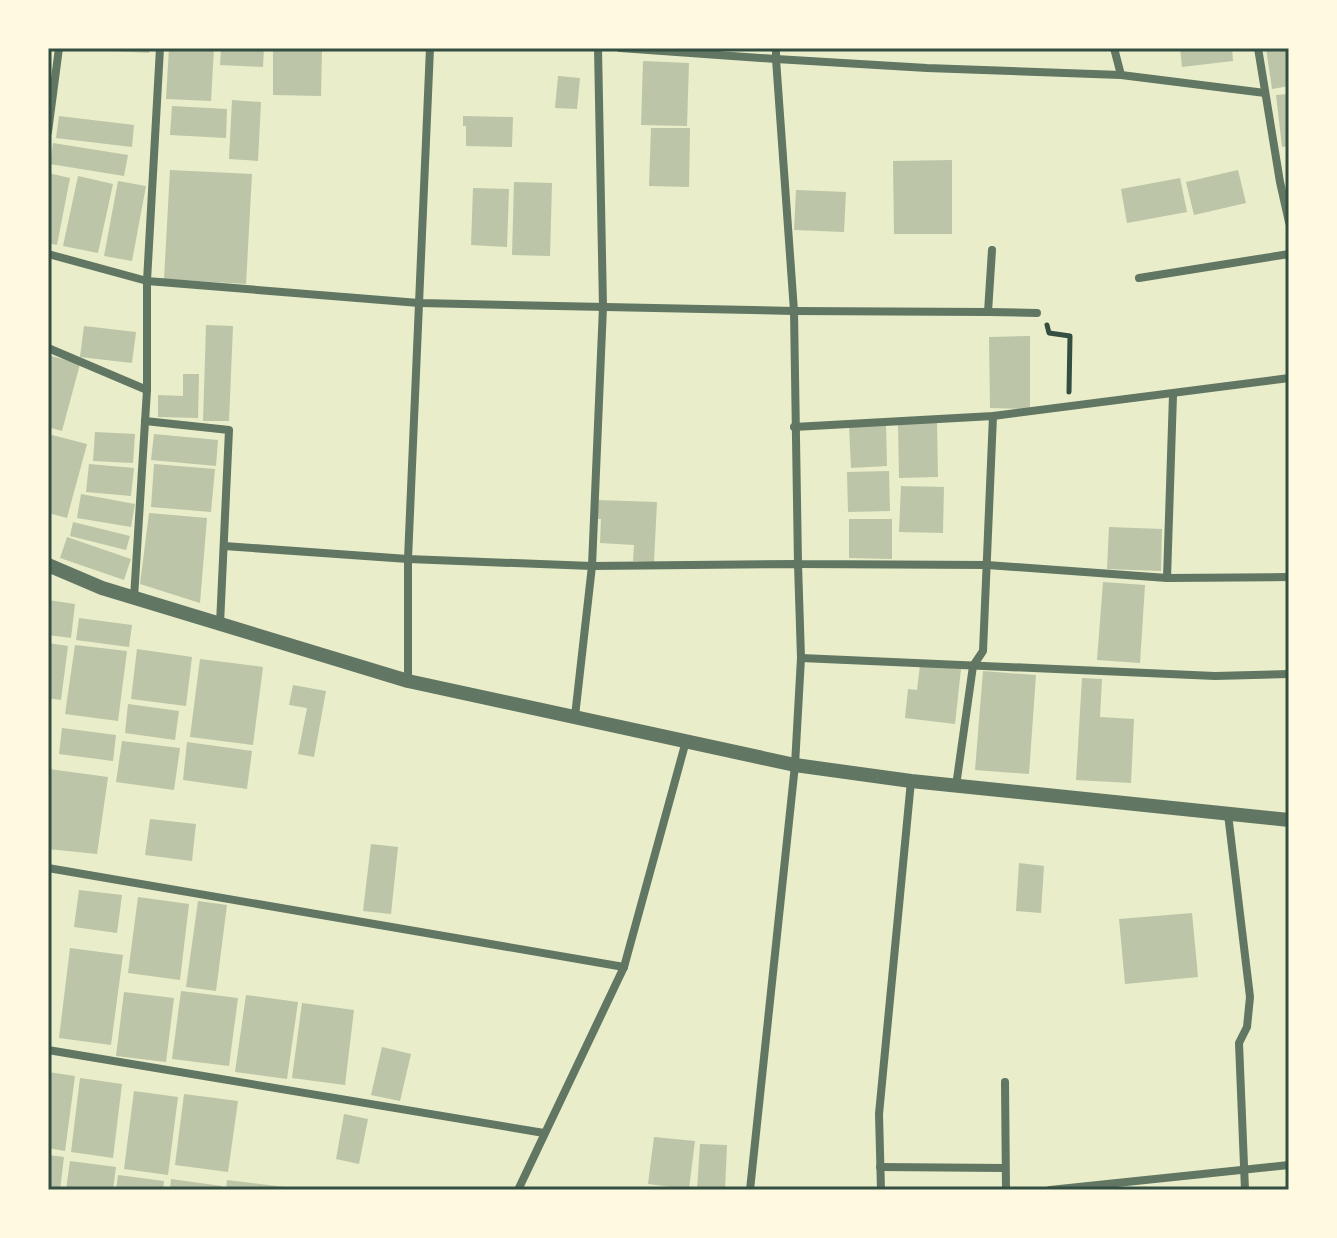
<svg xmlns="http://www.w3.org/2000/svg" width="1337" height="1238" viewBox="0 0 1337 1238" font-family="'Noto Sans',sans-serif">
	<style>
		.building { fill: #bcc5a7 }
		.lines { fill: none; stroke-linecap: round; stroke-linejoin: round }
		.path { stroke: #344e41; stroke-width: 5 }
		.minor { stroke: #617663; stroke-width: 8 }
		.tertiary { stroke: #617663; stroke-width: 14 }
		.neatline { fill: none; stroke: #344e41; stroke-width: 3 }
	</style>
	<rect width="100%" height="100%" fill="#e9edc9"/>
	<g class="building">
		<polygon points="94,48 150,48 149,53 94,50"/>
		<polygon points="169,48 214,48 211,101 166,99"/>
		<polygon points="221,48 264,48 263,67 220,65"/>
		<polygon points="273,48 322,48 321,96 273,95"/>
		<polygon points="1180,48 1232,48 1233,61 1182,67"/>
		<polygon points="1266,48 1289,48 1289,86 1272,89"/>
		<polygon points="643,61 689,63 687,126 641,125"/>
		<polygon points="558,76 580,78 577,109 555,108"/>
		<polygon points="1289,94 1289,146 1282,147 1276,95"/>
		<polygon points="232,100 261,102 258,161 229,159"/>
		<polygon points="172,106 227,109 226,138 170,135"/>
		<polygon points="59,116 134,125 132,147 56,138"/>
		<polygon points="463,116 513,117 512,147 466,146 466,126 463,126"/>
		<polygon points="651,128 690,128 689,187 649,186"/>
		<polygon points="53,143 128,155 124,176 50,164"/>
		<polygon points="952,160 952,234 894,234 893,161"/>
		<polygon points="170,170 252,174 246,284 164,279"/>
		<polygon points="1238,170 1246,203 1194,215 1186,182"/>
		<polygon points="48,173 70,178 57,245 48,243"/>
		<polygon points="78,176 113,184 98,253 63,246"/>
		<polygon points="1180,178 1187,212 1127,223 1121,189"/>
		<polygon points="118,181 146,186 132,261 104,256"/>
		<polygon points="514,182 552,183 550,256 512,255"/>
		<polygon points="473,188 509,189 507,247 471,245"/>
		<polygon points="796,190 846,192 844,232 794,230"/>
		<polygon points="206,325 233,326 229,421 203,421"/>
		<polygon points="84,326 136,332 132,363 80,357"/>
		<polygon points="1030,336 1030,409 990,408 989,337"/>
		<polygon points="48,355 80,364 62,431 48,427"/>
		<polygon points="183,374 199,374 198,418 158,417 158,395 183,396"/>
		<polygon points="898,423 937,423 938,477 899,478"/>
		<polygon points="886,425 887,466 851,468 849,426"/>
		<polygon points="95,432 135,434 133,463 93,461"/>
		<polygon points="48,434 87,444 67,518 48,513"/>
		<polygon points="154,434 218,440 216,466 151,460"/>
		<polygon points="89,464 134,468 131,496 86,492"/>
		<polygon points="154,464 215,469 211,512 151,507"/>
		<polygon points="889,471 890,511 848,512 847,472"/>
		<polygon points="901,486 944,487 943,533 899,532"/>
		<polygon points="81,494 135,504 131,527 77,518"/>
		<polygon points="597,500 657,502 654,562 633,561 634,545 600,543 601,519 596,519"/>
		<polygon points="149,513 207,518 200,603 140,584"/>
		<polygon points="849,519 892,519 892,559 849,558"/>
		<polygon points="73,522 130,536 126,550 70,536"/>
		<polygon points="1109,527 1162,529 1161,571 1107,569"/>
		<polygon points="67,537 131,559 124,580 60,558"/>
		<polygon points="1103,582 1145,585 1140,663 1097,660"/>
		<polygon points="48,600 75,604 71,638 48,635"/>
		<polygon points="79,618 132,625 129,647 76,640"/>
		<polygon points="48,643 68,646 61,700 48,698"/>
		<polygon points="75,645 127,651 118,721 65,714"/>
		<polygon points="137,649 192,657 186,706 131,699"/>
		<polygon points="200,659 263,667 253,745 190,737"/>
		<polygon points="920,665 961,669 955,724 905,718 908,689 917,690"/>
		<polygon points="983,671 1036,675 1029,774 975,770"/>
		<polygon points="1082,678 1102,679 1100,717 1134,719 1131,783 1076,780"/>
		<polygon points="293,685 326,691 314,757 298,754 307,708 289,705"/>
		<polygon points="128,704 179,711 175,740 125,733"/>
		<polygon points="62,728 116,735 113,761 59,754"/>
		<polygon points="122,741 180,748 174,790 116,782"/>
		<polygon points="187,742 252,751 247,789 183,780"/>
		<polygon points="49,769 108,777 97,854 48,849"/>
		<polygon points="150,819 196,824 192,861 145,855"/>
		<polygon points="371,844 398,847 391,914 363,911"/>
		<polygon points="1019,863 1044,866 1041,913 1016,911"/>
		<polygon points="79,890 122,895 117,933 74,927"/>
		<polygon points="138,897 189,904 180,980 128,973"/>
		<polygon points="198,901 227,905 216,991 186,987"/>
		<polygon points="1192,913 1198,977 1125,984 1119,919"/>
		<polygon points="70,948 123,955 111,1045 59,1038"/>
		<polygon points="181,991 238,998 229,1066 172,1059"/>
		<polygon points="124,992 174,998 166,1062 116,1056"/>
		<polygon points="246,995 298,1002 287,1079 235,1072"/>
		<polygon points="302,1003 354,1010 345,1085 292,1078"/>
		<polygon points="382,1047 411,1054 400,1101 371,1095"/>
		<polygon points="48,1072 75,1076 65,1151 48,1148"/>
		<polygon points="80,1078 122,1084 113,1158 71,1152"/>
		<polygon points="134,1091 178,1097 168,1175 124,1169"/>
		<polygon points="184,1094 238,1101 228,1172 175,1165"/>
		<polygon points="344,1114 368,1119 359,1164 336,1159"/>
		<polygon points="654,1137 695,1141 689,1189 648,1184"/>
		<polygon points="700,1144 727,1145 725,1190 697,1190"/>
		<polygon points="48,1155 64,1157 60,1190 48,1190"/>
		<polygon points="70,1161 116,1167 113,1190 66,1190"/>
		<polygon points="118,1175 164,1181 163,1190 116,1190"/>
		<polygon points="171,1179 222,1186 222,1190 170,1190"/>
		<polygon points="227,1180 293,1188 293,1190 226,1190"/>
	</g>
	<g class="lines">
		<polyline class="path" points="1047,325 1049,333 1070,336 1069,392"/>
		<g class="minor">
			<polyline points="160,48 147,281 419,303 794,311 988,312 992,250"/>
			<polyline points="620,48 776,59 794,311 798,564 987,565 1167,578 1289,577"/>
			<polyline points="776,48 776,59 927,68 1121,75 1265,93"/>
			<polyline points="1114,48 1121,75"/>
			<polyline points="1258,48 1280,182 1289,222"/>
			<polyline points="48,132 59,48"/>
			<polyline points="48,254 147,281 147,390 134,598"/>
			<polyline points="1139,278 1289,254"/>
			<polyline points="988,312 1037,313"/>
			<polyline points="48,348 147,390"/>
			<polyline points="145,421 229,430 220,624"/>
			<polyline points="794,427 993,416 1289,378"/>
			<polyline points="224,546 408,559 592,566 798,564 801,658 795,765 750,1190"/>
			<polyline points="1167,578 1173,395"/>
			<polyline points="801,658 1215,676 1289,674"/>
			<polyline points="408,681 408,559 430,48"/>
			<polyline points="575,716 592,566 603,307 598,48"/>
			<polyline points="956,786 973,666 983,651 993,416"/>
			<polyline points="1228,814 1250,997 1247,1027 1239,1043 1245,1190"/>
			<polyline points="48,868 624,967"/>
			<polyline points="48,1050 544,1133"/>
			<polyline points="1005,1082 1006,1190"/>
			<polyline points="880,1167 1004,1168"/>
			<polyline points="518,1190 624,967 686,741"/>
			<polyline points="881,1190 879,1114 911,781"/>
			<polyline points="1050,1190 1289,1165"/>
		</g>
		<polyline class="tertiary" points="48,565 102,588 408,681 795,765 911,781 1289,820"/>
	</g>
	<rect width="1337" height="1238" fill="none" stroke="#fefae0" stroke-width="100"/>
	<rect x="50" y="50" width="1237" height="1138" class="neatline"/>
</svg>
